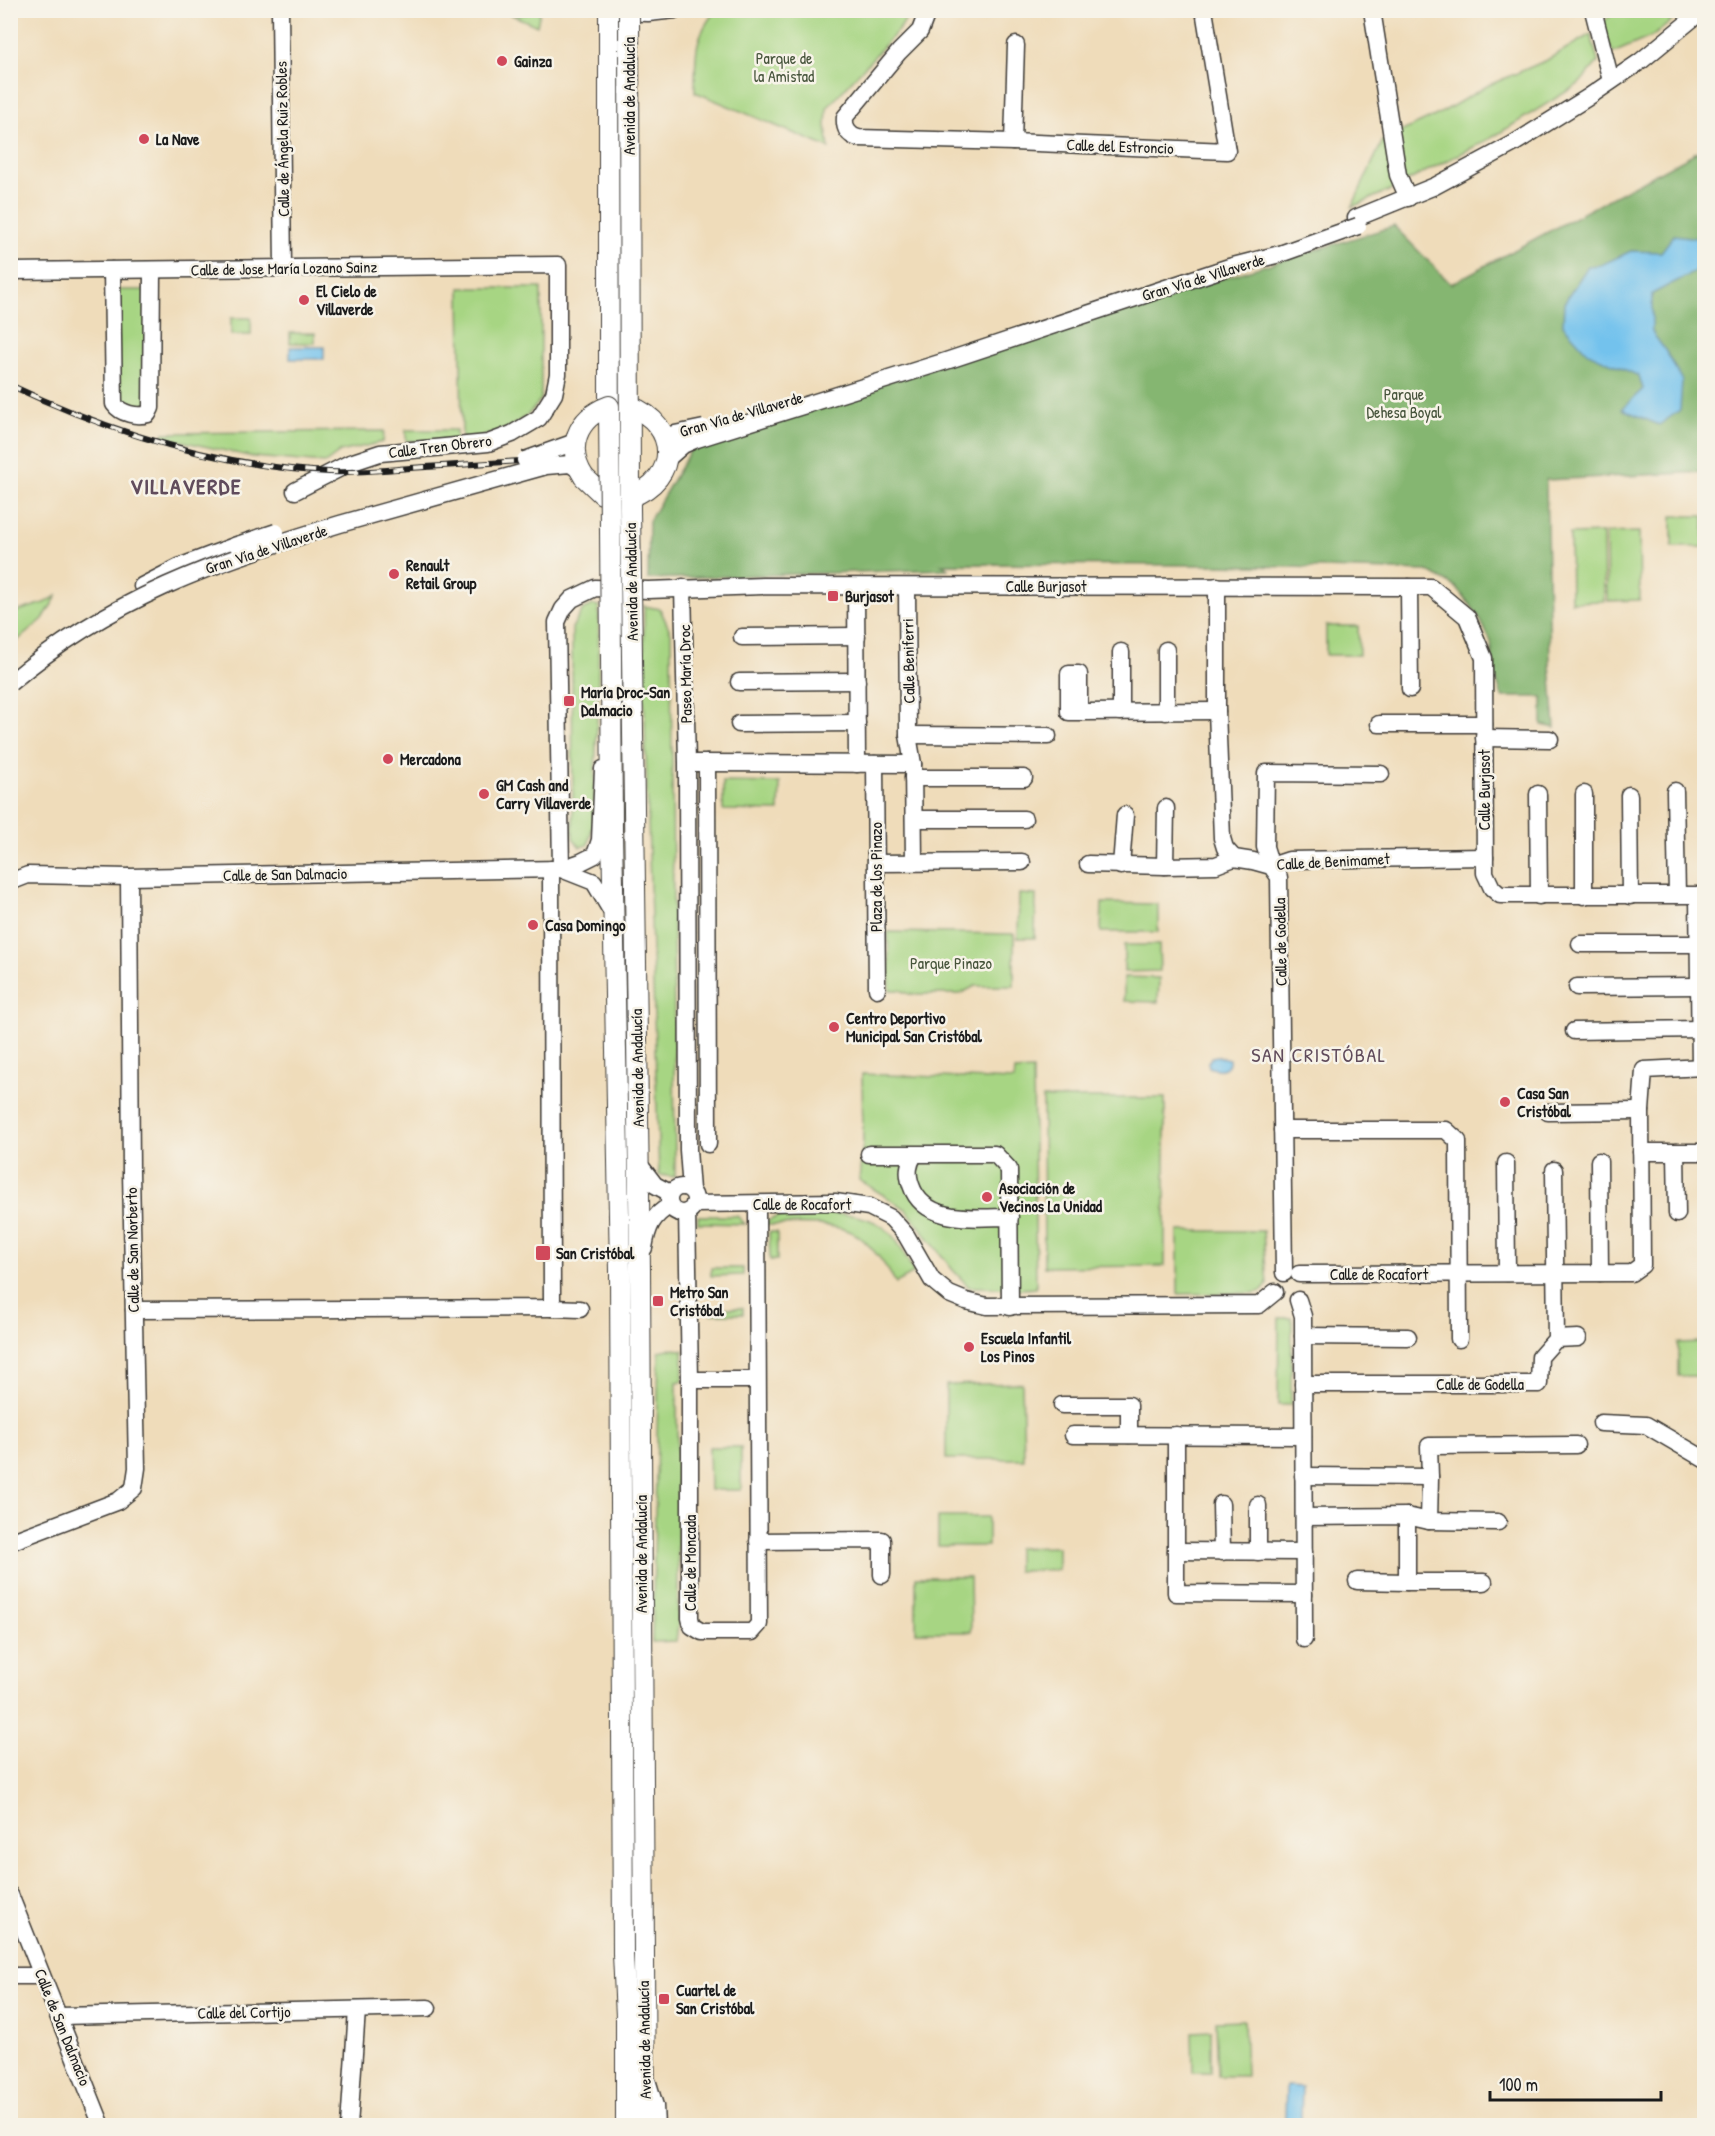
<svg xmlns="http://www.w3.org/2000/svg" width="1715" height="2136" viewBox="0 0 1715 2136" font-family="'Patrick Hand',sans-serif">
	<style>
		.green { fill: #a7d583; stroke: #627850; stroke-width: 1.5 }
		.forest { fill: #85b671; stroke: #506946; stroke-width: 1.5 }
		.water { fill: #73c2ed; stroke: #486f84; stroke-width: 1.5 }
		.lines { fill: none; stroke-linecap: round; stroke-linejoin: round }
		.minor-casing { stroke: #3c3934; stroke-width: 19 }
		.major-casing { stroke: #3c3934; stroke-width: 22 }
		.minor { stroke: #fff; stroke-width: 16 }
		.major { stroke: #fff; stroke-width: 20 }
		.rail-casing { stroke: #1c1c1c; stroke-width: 6 }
		.rail { stroke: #f7f3e8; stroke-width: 4; stroke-dasharray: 11; stroke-linecap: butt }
		.minor-bridge-casing { stroke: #3c3934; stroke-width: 19; stroke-linecap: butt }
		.major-bridge-casing { stroke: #3c3934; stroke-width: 22; stroke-linecap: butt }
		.minor-bridge { stroke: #fff; stroke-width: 16 }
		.major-bridge { stroke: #fff; stroke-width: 20 }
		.poi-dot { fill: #d1495b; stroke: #f7f3e8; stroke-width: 2 }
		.labels { text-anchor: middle; stroke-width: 5; stroke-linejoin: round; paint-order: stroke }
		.park-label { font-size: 16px; fill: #46543b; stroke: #f7f3e8 }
		.poi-label { font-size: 16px; font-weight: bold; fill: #1c1c1c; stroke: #f7f3e8; text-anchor: start }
		.street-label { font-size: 16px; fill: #1c1c1c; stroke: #f7f3e8 }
		.quarter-label { font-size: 20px; letter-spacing: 1.5px; fill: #614c5c; stroke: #f7f3e8 }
		.district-label { font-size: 22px; font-weight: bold; letter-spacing: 1.5px; fill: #614c5c; stroke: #f7f3e8 }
	</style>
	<rect width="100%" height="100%" fill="#f7f3e8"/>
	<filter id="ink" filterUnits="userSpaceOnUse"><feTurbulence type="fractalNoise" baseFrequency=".0167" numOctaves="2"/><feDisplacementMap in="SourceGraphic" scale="12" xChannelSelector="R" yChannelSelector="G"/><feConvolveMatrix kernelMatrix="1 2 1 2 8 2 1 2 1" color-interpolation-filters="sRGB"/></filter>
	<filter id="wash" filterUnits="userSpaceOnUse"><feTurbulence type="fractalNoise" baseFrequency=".008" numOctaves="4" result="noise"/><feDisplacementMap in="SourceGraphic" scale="24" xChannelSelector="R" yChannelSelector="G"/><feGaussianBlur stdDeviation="1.35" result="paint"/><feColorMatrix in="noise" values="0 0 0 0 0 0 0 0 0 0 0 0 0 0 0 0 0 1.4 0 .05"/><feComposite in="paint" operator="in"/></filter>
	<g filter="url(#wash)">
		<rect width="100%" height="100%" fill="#efdcba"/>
		<g class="green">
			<polygon points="503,11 518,15 527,13 529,11 540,11 537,26"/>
			<path d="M715,11V10L910,11L901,27L827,108L826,126L829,148L695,92C696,57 692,40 715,11Z"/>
			<polygon points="1617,11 1684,11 1653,36 1613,53 1600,24"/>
			<polygon points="1591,34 1598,62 1579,84 1493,137 1388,191 1352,207 1383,140 1439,114 1487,86 1547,60"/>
			<path d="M460,288H541V399C522,428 494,435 462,441Z"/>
			<polygon points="114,290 149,290 149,407 121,408"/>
			<rect x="231" y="318" width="20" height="17"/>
			<rect x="290" y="333" width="25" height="10"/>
			<rect x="406" y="430" width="50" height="11"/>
			<polygon points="384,431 383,442 340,452 325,463 253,457 163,437 164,433"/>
			<rect x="1672" y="516" width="32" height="31"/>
			<polygon points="1639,532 1640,600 1607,601 1606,533"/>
			<polygon points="1603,533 1604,601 1571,602 1570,534"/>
			<polygon points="57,596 43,619 11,646 11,613 44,603"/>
			<polygon points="593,605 599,606 598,699 593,824 588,845 580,847 573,838 572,628 583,609"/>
			<polygon points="644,606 660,609 671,633 675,1177 659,1175 644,692"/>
			<polygon points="1326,626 1358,626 1359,655 1326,655"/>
			<polygon points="723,782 780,783 779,811 723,810"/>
			<polygon points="1019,894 1036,895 1035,938 1018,938"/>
			<polygon points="1102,903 1158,904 1158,932 1101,932"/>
			<polygon points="888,932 1014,934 1014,986 975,986 960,994 909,994 900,990 890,990"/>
			<polygon points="1124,945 1159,945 1160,971 1124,972"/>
			<polygon points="1124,977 1159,978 1158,1002 1124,1001"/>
			<path d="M1033,1070L1036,1288C1014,1291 991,1286 969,1287L952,1269L906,1209L859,1180L863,1143L862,1074L1014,1080L1015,1071Z"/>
			<polygon points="1043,1098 1165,1098 1165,1266 1044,1267"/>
			<path d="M780,1215C815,1215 862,1206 889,1232C900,1243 907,1259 914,1273L896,1283C887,1267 875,1250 861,1238C841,1220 790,1225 764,1225L770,1220Z"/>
			<polygon points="698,1216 737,1216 745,1224 698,1223"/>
			<polygon points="1178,1231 1263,1231 1267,1285 1262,1291 1253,1293 1178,1294"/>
			<polygon points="769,1232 777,1232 777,1260 770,1260"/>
			<polygon points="711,1268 743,1268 743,1275 711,1276"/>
			<rect x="711" y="1308" width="32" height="6"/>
			<polygon points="1279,1318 1292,1318 1291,1405 1278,1405"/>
			<polygon points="1704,1342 1704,1376 1678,1376 1678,1343"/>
			<polygon points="669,1349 683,1350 683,1381 677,1382 678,1625 676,1641 652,1642 659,1351"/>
			<polygon points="1022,1383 1024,1459 946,1459 946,1385"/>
			<polygon points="709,1447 741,1447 741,1490 710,1490"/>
			<rect x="938" y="1517" width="50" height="29"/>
			<polygon points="1058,1547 1058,1570 1017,1571 1017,1548"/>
			<polygon points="916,1577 970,1577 971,1632 916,1632"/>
			<polygon points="1244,2020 1246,2076 1218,2076 1216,2021"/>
			<polygon points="1211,2031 1211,2072 1193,2072 1192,2032"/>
		</g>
		<polygon class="forest" points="1704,148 1704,472 1546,480 1550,664 1555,728 1542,725 1542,697 1502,697 1494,672 1491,642 1478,615 1456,587 1427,571 1219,565 941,564 948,569 648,579 649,521 697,439 1394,226 1451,284"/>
		<g class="water">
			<polygon points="1674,235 1704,239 1704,267 1652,294 1652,332 1667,353 1682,381 1680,410 1659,425 1622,409 1643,389 1639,376 1588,353 1563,325 1564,303 1588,266 1601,265 1631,251 1661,252"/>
			<rect x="290" y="347" width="34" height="12"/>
			<path d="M1217,1056L1229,1059V1064C1224,1071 1216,1070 1209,1067L1208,1062L1212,1057Z"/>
			<polygon points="1286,2086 1302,2087 1301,2120 1285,2119"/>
		</g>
	</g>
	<g filter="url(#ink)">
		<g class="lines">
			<g class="minor-casing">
				<g id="minor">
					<polyline points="280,10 283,268"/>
					<path d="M928,10L920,31L899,52L845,117C844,128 848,135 858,138L1013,142L1227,151L1204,10"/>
					<polyline points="1372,10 1398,175 1408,198"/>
					<polyline points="1593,10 1611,81"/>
					<polyline points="616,12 648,13 675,10"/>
					<polyline points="1013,142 1016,45"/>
					<polyline points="1356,218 1435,186 1513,144 1587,98 1641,61 1703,10"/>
					<path d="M112,270L114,404C121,414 137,417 148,414L151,408L152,270"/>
					<polyline points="10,271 558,265 558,374 554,394 539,418 512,434 488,443 380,453 350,463 295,491"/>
					<polyline points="142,586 179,567 237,545"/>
					<polyline points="1217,586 1217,711 1222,838 1225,848 1234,858"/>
					<polyline points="683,587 687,763 688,1150 691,1190"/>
					<polyline points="856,587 857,764"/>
					<polyline points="907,587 908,735 913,764 914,862"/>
					<polyline points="1409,587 1410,689"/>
					<polyline points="742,637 857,636"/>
					<polyline points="1166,650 1166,712"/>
					<polyline points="1121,652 1121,712"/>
					<polyline points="739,682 857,681"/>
					<polyline points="1079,712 1079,674 1069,674 1069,712 1085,712 1217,711"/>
					<polyline points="739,724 857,723"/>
					<polyline points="1379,724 1484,724"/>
					<polyline points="908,735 1048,736"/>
					<polyline points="1484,738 1550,739"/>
					<polyline points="696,763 913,764"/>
					<polyline points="707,763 708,1144"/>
					<polyline points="875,764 877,989"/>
					<polyline points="913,778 1024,778"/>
					<polyline points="1675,791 1677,895"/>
					<polyline points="1538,794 1539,896"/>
					<polyline points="1584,794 1584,896"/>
					<polyline points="1629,795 1630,896"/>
					<polyline points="914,819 1024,819"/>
					<polyline points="877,863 1022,862"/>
					<polyline points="1088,864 1165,866 1216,865 1234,858 1253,861 1271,866 1279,877 1284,1273"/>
					<polyline points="1121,866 1125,815"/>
					<polyline points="1165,866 1166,808"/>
					<polyline points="1271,866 1289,860 1485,857"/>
					<polyline points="1271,866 1265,847 1266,773 1381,774"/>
					<polyline points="561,869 557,622 563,609 572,599 595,588 648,590 763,586 1409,587 1431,587 1467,617 1484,658 1485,873 1492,888 1500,895 1704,895"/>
					<polyline points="561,869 594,882 613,914"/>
					<polyline points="10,882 28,875 129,877 561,869 581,862 595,855 600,840 603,769"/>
					<polyline points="1698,896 1700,1067"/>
					<polyline points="1580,944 1698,944"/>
					<polyline points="1577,987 1699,986"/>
					<polyline points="1574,1031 1700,1029"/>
					<polyline points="1548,1112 1641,1111"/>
					<polyline points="1282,1130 1446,1130 1458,1141 1459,1339"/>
					<polyline points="1641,1152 1704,1152"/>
					<polyline points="1676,1152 1677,1214"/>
					<polyline points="869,1154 995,1154 1009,1169 1010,1307"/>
					<path d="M914,1155C908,1165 907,1173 911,1185C924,1225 977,1217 1010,1217"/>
					<polyline points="1599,1161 1600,1273"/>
					<polyline points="1506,1163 1507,1273"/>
					<polyline points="639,1164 655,1185 670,1193"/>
					<circle cx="682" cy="1200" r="13"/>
					<polyline points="694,1204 835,1202 869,1207 891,1218 906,1235 932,1280 949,1294 966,1301 987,1306 1259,1305 1275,1292"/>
					<polyline points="687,1212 690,1380 690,1618 692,1626 702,1632 752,1632 759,1624 757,1204"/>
					<path d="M644,1248C647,1229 652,1215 670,1206"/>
					<polyline points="1299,1274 1631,1273 1642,1265 1641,1111 1644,1070 1704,1067"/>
					<polyline points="1298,1300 1303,1316 1304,1639"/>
					<polyline points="552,1308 580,1309"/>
					<polyline points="134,1310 552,1308 551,869"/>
					<polyline points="1303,1336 1408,1337"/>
					<polyline points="1556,1339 1578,1338"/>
					<polyline points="690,1380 757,1380"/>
					<polyline points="1303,1384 1539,1384 1540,1357 1556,1339 1554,1170"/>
					<polyline points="1062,1405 1129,1405 1129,1435"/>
					<polyline points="1601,1423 1646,1425 1704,1459"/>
					<polyline points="1073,1435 1303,1436"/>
					<polyline points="1176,1435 1176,1593 1304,1594"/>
					<polyline points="1303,1476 1430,1477 1429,1446 1576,1445"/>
					<polyline points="1430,1477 1429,1521 1498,1522"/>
					<polyline points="1221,1504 1222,1552"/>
					<polyline points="1258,1505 1258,1552"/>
					<polyline points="1407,1516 1407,1582 1484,1582"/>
					<polyline points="1304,1517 1407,1516 1429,1521"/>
					<polyline points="758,1541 882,1540 882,1575"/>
					<polyline points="10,1542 118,1501 134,1488 137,1468 131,1172 129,877"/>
					<polyline points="1176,1551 1304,1552"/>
					<polyline points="1357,1581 1407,1582"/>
					<polyline points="10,1895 102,2126"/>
					<polyline points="10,1976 42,1976"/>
					<polyline points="60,2016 428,2008"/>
					<polyline points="648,2083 655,2106 656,2126"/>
					<polyline points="349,2126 357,2010"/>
				</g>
			</g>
			<g class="major-casing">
				<g id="major">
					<polyline points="609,10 609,406 624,405"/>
					<polyline points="584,477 602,494 624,497"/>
					<polyline points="632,656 640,1270 645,2126"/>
					<polyline points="611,657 612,830 620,1271 623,1954 626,2017 626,2126"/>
				</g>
			</g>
			<use href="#minor" class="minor"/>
			<use href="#major" class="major"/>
			<g class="rail-casing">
				<path id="rail" d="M10,385C111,433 217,466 329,472C356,473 384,470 410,468C457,465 504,462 551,459"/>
			</g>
			<use href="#rail" class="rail"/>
			<g class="minor-bridge-casing">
				<g id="minor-bridge">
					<polyline points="665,436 704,428"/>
					<polyline points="667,459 683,445 697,439 943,362 1229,267 1280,254 1358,226"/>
					<polyline points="525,460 575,442"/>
					<polyline points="237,545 276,532"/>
					<path d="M10,683C110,598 217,561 340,524C409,504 478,485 546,466L570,464L578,469"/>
				</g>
			</g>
			<g class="major-bridge-casing">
				<g id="major-bridge">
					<polyline points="629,10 630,509 632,656"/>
					<path d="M584,477C565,448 577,418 609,406L611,657"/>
					<path d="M630,497C680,479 679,425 630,406"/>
				</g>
			</g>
			<use href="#minor-bridge" class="minor-bridge"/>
			<use href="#major-bridge" class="major-bridge"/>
		</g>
	</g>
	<g class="poi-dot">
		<circle cx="502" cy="61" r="6"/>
		<circle cx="144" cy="139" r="6"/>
		<circle cx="304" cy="300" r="6"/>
		<circle cx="394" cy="574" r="6"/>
		<rect x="827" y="590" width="12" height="12" rx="3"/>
		<rect x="563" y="695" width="12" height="12" rx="3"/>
		<circle cx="388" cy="759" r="6"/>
		<circle cx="484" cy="794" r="6"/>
		<circle cx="533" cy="925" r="6"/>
		<circle cx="834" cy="1027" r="6"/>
		<circle cx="1505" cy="1102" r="6"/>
		<circle cx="987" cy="1197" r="6"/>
		<rect x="535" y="1245" width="16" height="16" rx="3"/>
		<rect x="652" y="1295" width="12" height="12" rx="3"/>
		<circle cx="969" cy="1347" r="6"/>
		<rect x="658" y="1993" width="12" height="12" rx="3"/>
	</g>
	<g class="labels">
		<g class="park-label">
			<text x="784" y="64">Parque de<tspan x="784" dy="18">la Amistad</tspan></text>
			<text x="1404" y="400">Parque<tspan x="1404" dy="18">Dehesa Boyal</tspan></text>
			<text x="951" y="969">Parque Pinazo</text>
		</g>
		<g class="poi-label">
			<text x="514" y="67">Gainza</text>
			<text x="156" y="145">La Nave</text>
			<text x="316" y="297">El Cielo de<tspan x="316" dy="18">Villaverde</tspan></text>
			<text x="406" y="571">Renault<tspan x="406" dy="18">Retail Group</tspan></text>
			<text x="845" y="602">Burjasot</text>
			<text x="581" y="698">María Droc-San<tspan x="581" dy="18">Dalmacio</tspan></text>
			<text x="400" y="765">Mercadona</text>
			<text x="496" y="791">GM Cash and<tspan x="496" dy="18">Carry Villaverde</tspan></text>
			<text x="545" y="931">Casa Domingo</text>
			<text x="846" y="1024">Centro Deportivo<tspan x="846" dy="18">Municipal San Cristóbal</tspan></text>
			<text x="1517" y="1099">Casa San<tspan x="1517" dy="18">Cristóbal</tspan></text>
			<text x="999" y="1194">Asociación de<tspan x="999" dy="18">Vecinos La Unidad</tspan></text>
			<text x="556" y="1259">San Cristóbal</text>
			<text x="670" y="1298">Metro San<tspan x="670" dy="18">Cristóbal</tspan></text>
			<text x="981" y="1344">Escuela Infantil<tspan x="981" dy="18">Los Pinos</tspan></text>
			<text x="676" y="1996">Cuartel de<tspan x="676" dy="18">San Cristóbal</tspan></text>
		</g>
		<g class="street-label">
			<text transform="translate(629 96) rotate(-90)" y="6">Avenida de Andalucía</text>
			<text transform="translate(282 139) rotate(-91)" y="6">Calle de Ángela Ruiz Robles</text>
			<text transform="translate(1120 146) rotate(2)" y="6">Calle del Estroncio</text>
			<text transform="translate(284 268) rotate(-1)" y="6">Calle de Jose María Lozano Sainz</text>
			<text transform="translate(1203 277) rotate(-17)" y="6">Gran Vía de Villaverde</text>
			<text transform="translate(741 414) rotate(-16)" y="6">Gran Vía de Villaverde</text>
			<text transform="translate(440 446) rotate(-7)" y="6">Calle Tren Obrero</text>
			<text transform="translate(266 549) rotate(-18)" y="6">Gran Vía de Villaverde</text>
			<text transform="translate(631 582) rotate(-91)" y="6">Avenida de Andalucía</text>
			<text x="1046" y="592">Calle Burjasot</text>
			<text transform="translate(908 661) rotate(-91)" y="6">Calle Beniferri</text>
			<text transform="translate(685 674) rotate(-91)" y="6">Paseo María Droc</text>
			<text transform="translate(1484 790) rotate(-90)" y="6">Calle Burjasot</text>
			<text transform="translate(1333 861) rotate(-3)" y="6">Calle de Benimamet</text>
			<text transform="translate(285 874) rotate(-1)" y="6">Calle de San Dalmacio</text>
			<text transform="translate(876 877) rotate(-90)" y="6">Plaza de los Pinazo</text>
			<text transform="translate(1280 942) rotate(-91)" y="6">Calle de Godella</text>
			<text transform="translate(637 1068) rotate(-91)" y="6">Avenida de Andalucía</text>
			<text x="802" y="1210">Calle de Rocafort</text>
			<text transform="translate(132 1250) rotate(-91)" y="6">Calle de San Norberto</text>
			<text x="1379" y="1280">Calle de Rocafort</text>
			<text x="1480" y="1390">Calle de Godella</text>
			<text transform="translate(641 1554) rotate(-90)" y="6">Avenida de Andalucía</text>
			<text transform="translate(690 1563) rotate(-90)" y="6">Calle de Moncada</text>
			<text transform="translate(244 2012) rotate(-1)" y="6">Calle del Cortijo</text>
			<text transform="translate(63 2027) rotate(68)" y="6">Calle de San Dalmacio</text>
			<text transform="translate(644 2040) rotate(-91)" y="6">Avenida de Andalucía</text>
		</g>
		<g class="quarter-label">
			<text x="1319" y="1062">SAN CRISTÓBAL</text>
		</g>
		<g class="district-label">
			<text x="186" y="494">VILLAVERDE</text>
		</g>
	</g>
	<rect width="1715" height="2136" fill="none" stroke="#f7f3e8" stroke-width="36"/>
	<path d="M1490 2091v9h171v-9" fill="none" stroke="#1c1c1c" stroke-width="3"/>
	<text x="1499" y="2091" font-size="18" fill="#1c1c1c" stroke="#f7f3e8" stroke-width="4.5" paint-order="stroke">100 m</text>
</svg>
